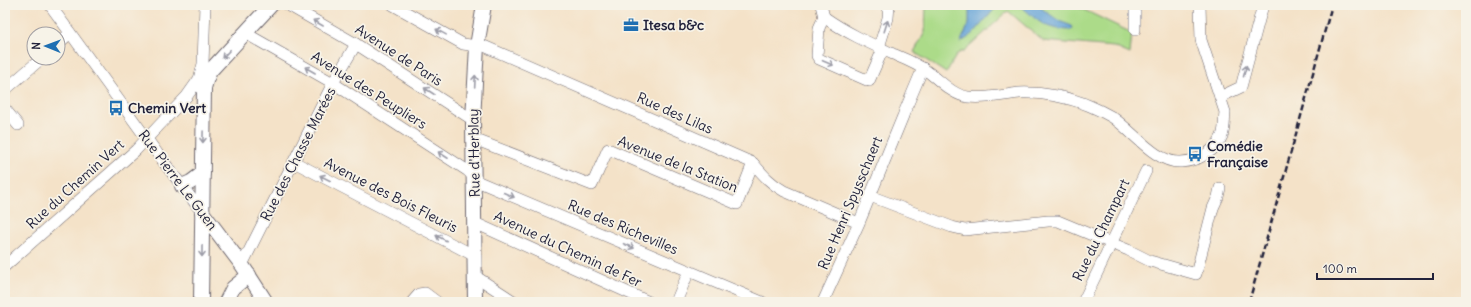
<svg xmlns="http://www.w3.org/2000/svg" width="1471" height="307" viewBox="0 0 1471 307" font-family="Delius,sans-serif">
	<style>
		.green { fill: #acdb89; stroke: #677e62 }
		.water { fill: #66a4d8; stroke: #44638a }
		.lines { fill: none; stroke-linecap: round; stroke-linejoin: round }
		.minor-casing { stroke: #6c656c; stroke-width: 12 }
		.major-casing { stroke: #6c656c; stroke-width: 16 }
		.minor { stroke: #fff; stroke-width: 11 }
		.major { stroke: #fff; stroke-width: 14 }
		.rail { stroke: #22223b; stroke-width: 2.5; stroke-dasharray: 6 3; stroke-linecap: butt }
		.oneway { stroke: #9c9ca7 }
		.labels { text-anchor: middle; stroke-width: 3.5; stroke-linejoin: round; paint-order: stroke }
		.poi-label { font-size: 14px; font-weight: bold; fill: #22223b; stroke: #f7f3e8; text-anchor: start }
		.street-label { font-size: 14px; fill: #22223b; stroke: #f7f3e8 }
	</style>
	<rect width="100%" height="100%" fill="#f7f3e8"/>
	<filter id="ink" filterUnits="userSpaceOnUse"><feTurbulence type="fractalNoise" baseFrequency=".025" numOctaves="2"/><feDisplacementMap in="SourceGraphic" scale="8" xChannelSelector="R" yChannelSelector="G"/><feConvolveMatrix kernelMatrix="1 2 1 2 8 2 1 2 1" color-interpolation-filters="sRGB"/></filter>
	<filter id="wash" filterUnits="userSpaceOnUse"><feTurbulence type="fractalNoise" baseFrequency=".012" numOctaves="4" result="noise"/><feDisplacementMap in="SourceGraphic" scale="16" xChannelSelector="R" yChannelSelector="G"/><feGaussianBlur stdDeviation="0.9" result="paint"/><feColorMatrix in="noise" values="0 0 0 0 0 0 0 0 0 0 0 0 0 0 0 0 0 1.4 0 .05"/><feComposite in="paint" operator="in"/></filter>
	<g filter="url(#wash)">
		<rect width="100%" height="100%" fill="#f4e2c8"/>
		<polygon class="green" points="926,5 1074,5 1132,33 1130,54 1114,47 1043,41 1008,11 967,49 957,54 946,73 914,52 925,32"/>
		<g class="water">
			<polygon points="969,5 998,5 973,34 960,43 969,24"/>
			<path d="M1020,5H1037L1059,21L1072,26L1073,28L1070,30C1044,29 1039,22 1020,5Z"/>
		</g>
	</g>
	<g filter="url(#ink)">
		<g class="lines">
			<g class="minor-casing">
				<g id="minor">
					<polyline points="50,5 160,157 202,212"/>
					<polyline points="288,5 356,44 473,120"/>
					<polyline points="393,5 463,44 477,46"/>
					<polyline points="821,5 824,17"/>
					<polyline points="1135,5 1135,30"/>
					<path d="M824,17C845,32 869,43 893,54C905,59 918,64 928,72C940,80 952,95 968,97C985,99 1003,95 1019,93C1042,92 1069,97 1090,106C1097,109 1105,113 1112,117C1132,130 1156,164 1181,162C1198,161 1215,152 1222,136C1225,129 1224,119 1225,112L1201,40L1200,5"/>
					<polyline points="824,17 819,28 817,56 819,59 869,81 883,49"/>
					<polyline points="245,33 333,83 468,171 479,182 762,302"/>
					<path d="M477,43L753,163C763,175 771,184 784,191L854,221"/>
					<polyline points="58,44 70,33"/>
					<polyline points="879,47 888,18 889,5"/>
					<polyline points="5,90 42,58"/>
					<polyline points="1220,97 1241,87 1263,5"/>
					<polyline points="5,109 18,125"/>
					<polyline points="904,113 923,68"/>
					<polyline points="474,139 592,185 608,149 737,204 753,163"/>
					<polyline points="294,162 475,256"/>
					<polyline points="870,196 952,227 965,230 1048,221 1058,221 1128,250 1150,261 1196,274 1213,208 1218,197 1220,188"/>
					<polyline points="475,223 649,302"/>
					<polyline points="242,265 333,83 356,44"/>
					<polyline points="5,266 136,150 187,96 199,79 203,64 205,5"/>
					<polyline points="475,276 515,302"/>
					<polyline points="412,302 419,294 425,293 437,302"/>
					<polyline points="676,302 689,271"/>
					<polyline points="823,302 859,223 903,116"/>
					<polyline points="1083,302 1146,171"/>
				</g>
			</g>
			<g class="major-casing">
				<g id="major">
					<polyline points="182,186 191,182 203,173"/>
					<polyline points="202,212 242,265 266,302"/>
					<polyline points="201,302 204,88 206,81 210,71 271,5"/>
					<polyline points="226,302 233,288 249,275"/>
					<polyline points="475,302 473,120 477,46 484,5"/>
				</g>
			</g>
			<use href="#minor" class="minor"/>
			<use href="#major" class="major"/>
			<polyline class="rail" points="1249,302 1332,5"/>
		</g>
		<defs><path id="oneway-shaft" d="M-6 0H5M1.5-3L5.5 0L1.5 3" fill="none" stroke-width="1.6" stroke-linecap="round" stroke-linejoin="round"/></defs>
		<g class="oneway">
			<use href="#oneway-shaft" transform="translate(318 23) rotate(-150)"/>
			<use href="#oneway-shaft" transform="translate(886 26) rotate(-72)"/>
			<use href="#oneway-shaft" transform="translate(441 32) rotate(-151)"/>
			<use href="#oneway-shaft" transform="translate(226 54) rotate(134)"/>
			<use href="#oneway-shaft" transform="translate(828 63) rotate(23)"/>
			<use href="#oneway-shaft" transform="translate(310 70) rotate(-150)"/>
			<use href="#oneway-shaft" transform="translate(1245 71) rotate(-75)"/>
			<use href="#oneway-shaft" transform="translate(475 81) rotate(-87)"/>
			<use href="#oneway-shaft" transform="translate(429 91) rotate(-147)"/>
			<use href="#oneway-shaft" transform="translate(203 137) rotate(91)"/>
			<use href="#oneway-shaft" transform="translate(443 155) rotate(-147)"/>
			<use href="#oneway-shaft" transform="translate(325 178) rotate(-153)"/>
			<use href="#oneway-shaft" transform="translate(509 195) rotate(24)"/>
			<use href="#oneway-shaft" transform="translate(441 238) rotate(-153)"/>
			<use href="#oneway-shaft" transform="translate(629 246) rotate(23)"/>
			<use href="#oneway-shaft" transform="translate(202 251) rotate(90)"/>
		</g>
	</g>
	<defs>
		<g id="office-bare" transform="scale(1.2)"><path d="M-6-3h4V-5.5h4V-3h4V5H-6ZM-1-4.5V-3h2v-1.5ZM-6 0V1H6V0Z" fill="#1f6fb2" stroke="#f7f3e8" stroke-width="2.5" paint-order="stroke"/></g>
		<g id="bus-bare" transform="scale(1.2)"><path d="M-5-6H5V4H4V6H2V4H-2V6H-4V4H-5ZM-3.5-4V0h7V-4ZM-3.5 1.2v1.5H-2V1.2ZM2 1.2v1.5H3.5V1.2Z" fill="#1f6fb2" stroke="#f7f3e8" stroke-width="2.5" paint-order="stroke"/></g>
	</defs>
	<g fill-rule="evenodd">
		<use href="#office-bare" x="631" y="25"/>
		<use href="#bus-bare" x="116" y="108"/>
		<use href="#bus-bare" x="1195" y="154"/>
	</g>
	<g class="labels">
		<g class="poi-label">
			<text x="643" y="30">Itesa b&amp;c</text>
			<text x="128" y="113">Chemin Vert</text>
			<text x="1207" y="151">Comédie<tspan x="1207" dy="16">Française</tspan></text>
		</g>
		<g class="street-label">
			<text transform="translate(399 55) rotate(33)" y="5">Avenue de Paris</text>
			<text transform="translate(369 90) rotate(32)" y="5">Avenue des Peupliers</text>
			<text transform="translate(675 113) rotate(24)" y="5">Rue des Lilas</text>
			<text transform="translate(474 153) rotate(-91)" y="5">Rue d'Herblay</text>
			<text transform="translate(298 154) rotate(-63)" y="5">Rue des Chasse Marées</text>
			<text transform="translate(678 164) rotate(22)" y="5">Avenue de la Station</text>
			<text transform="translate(178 180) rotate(53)" y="5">Rue Pierre Le Guen</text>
			<text transform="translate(75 184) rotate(-42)" y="5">Rue du Chemin Vert</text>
			<text transform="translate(391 195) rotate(27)" y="5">Avenue des Bois Fleuris</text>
			<text transform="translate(850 203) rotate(-67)" y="5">Rue Henri Spysschaert</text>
			<text transform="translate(623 227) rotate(23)" y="5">Rue des Richevilles</text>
			<text transform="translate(1101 230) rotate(-64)" y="5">Rue du Champart</text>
			<text transform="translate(568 249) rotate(25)" y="5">Avenue du Chemin de Fer</text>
		</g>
	</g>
	<rect width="1471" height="307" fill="none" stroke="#f7f3e8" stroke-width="20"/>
	<g transform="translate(46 46) rotate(271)"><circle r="19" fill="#f7f3e8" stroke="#a29fa3"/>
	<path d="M0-3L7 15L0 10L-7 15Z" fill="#1f6fb2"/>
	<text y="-6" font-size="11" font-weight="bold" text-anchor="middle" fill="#22223b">N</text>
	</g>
	<path d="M1317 273v6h116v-6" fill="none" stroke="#22223b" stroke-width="2"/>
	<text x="1323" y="273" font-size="12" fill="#22223b" stroke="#f7f3e8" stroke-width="3" paint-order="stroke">100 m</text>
</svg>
